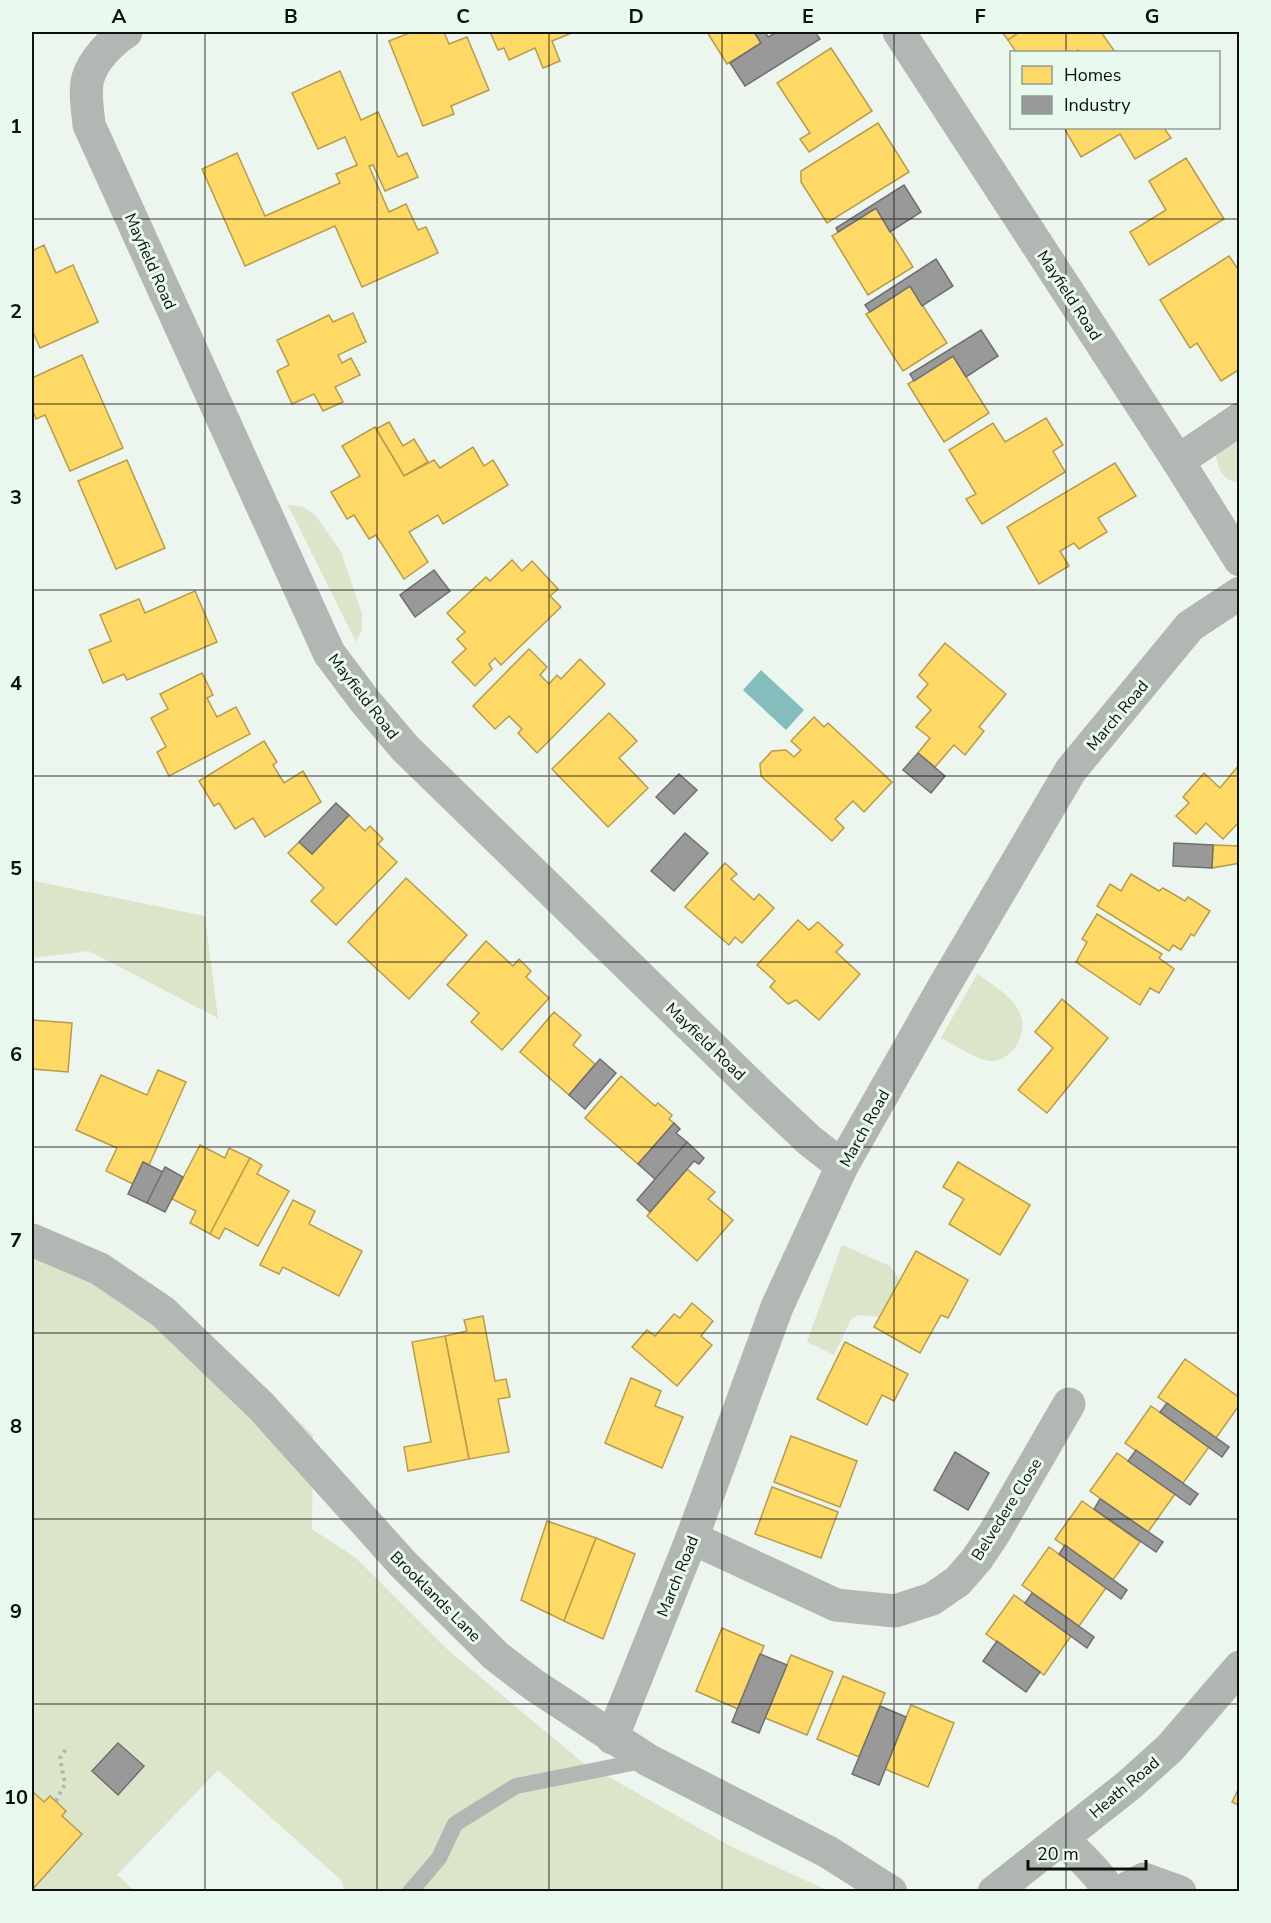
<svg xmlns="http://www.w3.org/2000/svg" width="1271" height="1923" viewBox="0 0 1271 1923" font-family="'Nunito Sans',sans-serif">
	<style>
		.green { fill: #dce4ca }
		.water { fill: #84bebc }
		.homes { fill: #ffd966; stroke: #b69d4b; stroke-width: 1.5 }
		.industry { fill: #999; stroke: #6f706f; stroke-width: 1.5 }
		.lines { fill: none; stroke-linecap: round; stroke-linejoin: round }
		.path { stroke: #b0b5b2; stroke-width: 4; stroke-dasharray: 3 4.5; stroke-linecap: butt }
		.lane { stroke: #b2b7b4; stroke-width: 16 }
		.street { stroke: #b2b7b4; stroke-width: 33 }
		.secondary { stroke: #b0b6b2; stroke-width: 33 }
		.grid { fill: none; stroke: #0c110d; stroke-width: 1.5; stroke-opacity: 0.55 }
		.labels { text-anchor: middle; stroke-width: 6; stroke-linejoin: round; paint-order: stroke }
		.street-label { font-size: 16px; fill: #0c110d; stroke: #e8f9ed }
		.neatline { fill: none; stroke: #0c110d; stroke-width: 2 }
		.grid-label { font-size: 20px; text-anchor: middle; font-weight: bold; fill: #0c110d }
	</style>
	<rect width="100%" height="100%" fill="#ecf5ee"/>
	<g class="green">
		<path d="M1239,434V481L1238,482C1222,480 1218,469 1216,454Z"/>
		<polygon points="288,505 303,507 315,515 341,552 362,614 362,629 356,642"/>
		<polygon points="32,869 34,881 205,916 218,1018 89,951 32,958"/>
		<path d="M977,974C1002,991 1037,1011 1016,1046C1011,1054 1002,1060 993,1061C979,1062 954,1044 941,1038Z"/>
		<polygon points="32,1232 169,1298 313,1435 312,1529 356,1558 449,1651 581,1761 730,1846 829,1891 345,1891 341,1880 218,1770 117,1875 135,1891 32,1891"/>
		<polygon points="842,1245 890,1266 900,1280 879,1317 858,1315 851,1319 834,1355 807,1342"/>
	</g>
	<polygon class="water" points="761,670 804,710 786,730 743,690"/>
	<g class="homes">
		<polygon points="412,32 444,32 449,44 467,37 489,90 451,106 454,114 423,126 389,41"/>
		<polygon points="490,32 571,32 572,33 552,41 560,61 543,68 535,48 509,60 504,48 498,50"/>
		<polygon points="707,32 754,32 761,43 727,64"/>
		<polygon points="1002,32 1020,32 1008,40"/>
		<polygon points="1020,32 1101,32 1115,52 1080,52 1078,50 1074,52 1016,52 1008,40"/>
		<polygon points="831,48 872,111 809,152 800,139 810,133 777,83"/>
		<polygon points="340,71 361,120 378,112 398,157 407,153 418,177 385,191 373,165 369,166 389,212 406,204 418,230 426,227 438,253 362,287 335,226 245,266 202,169 237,153 265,216 340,183 336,174 357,165 345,137 318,149 292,93"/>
		<polygon points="878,123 909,172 827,223 801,182 801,171"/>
		<polygon points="1064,128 1164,128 1171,138 1135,159 1120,134 1081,157"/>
		<polygon points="1186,158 1224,219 1149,265 1130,232 1166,210 1149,181"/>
		<polygon points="876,208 913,267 868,295 832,236"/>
		<polygon points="44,245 56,273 73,265 98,322 40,348 32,330 32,251"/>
		<polygon points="1229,256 1240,272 1240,369 1221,381 1197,343 1190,348 1160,300"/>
		<polygon points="910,286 947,343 903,371 866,314"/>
		<polygon points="353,313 366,342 338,355 342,363 351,358 360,375 335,387 343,402 323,411 314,394 292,404 277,371 289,365 277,340 329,315 333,322"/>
		<polygon points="82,355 123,448 70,471 45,415 36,419 32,409 32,378"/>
		<polygon points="953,356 989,413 944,442 908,384"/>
		<polygon points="1046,418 1063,445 1053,451 1065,472 982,524 966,499 976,494 949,450 993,423 1005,442"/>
		<polygon points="389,422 403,446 414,439 428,462 404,476 376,429"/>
		<polygon points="375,427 404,476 434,460 440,468 473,447 484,466 493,460 508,485 443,524 438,515 409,532 428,562 404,579 376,535 369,539 354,515 347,519 331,492 360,476 342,446"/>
		<polygon points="127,460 165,548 116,569 78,481"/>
		<polygon points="1115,463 1136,496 1098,518 1107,532 1079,549 1074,543 1060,551 1069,566 1039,584 1007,527"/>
		<polygon points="512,560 522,571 532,561 558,589 550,596 561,607 501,665 495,658 489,664 492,669 475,686 452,662 466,649 457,639 465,632 447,613 486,577 490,581"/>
		<polygon points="195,591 217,642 127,680 124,674 103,683 89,650 111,641 100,615 139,599 145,613"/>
		<polygon points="945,643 1006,694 979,727 984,731 965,755 954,745 935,767 918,753 930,738 916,727 931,710 917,697 928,684 919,675"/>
		<polygon points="529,649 547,667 540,675 549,684 557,675 561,679 580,659 605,684 537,753 518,733 522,729 509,716 495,729 473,706"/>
		<polygon points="202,673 213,695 207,698 217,717 236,707 250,734 169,776 157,752 166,747 151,718 168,709 160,694"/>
		<polygon points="609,713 637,741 619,758 648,788 608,827 552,769"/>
		<polygon points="814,717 824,727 828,723 892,782 864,812 853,801 835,819 844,828 832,841 761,776 760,764 772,751 786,750 794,757 801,750 791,741"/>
		<polygon points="264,741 277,762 273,765 284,783 303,771 321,802 265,837 253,818 235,829 219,803 214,806 199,781"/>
		<polygon points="1239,765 1240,821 1223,839 1206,823 1196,834 1176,816 1189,803 1183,797 1204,773 1220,788"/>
		<polygon points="349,815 365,831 370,826 383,839 378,844 397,862 336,925 311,901 324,888 288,853 299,842 312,854"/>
		<polygon points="1213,845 1240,846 1240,863 1212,868"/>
		<polygon points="725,863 737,874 731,879 754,900 759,894 774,908 742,943 735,937 729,945 685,907"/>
		<polygon points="1131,874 1159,891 1163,888 1185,901 1188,897 1210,911 1194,936 1191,934 1181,950 1173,945 1169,951 1097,906 1110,884 1121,891"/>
		<polygon points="406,878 467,935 409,999 348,942"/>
		<polygon points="1097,914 1162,954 1159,958 1174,969 1159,993 1150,988 1140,1005 1076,962 1087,942 1082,939"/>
		<polygon points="798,920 809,930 818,922 843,945 836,952 860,974 819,1020 796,1000 788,1004 770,987 775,981 757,965"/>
		<polygon points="486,941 513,966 519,959 531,971 526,977 549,998 502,1050 471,1022 479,1013 447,985"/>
		<polygon points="1062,999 1108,1038 1047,1113 1018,1090 1053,1048 1035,1032"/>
		<polygon points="554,1012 581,1035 573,1045 595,1064 569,1095 520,1052"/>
		<polygon points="32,1020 72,1023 68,1072 32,1069"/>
		<polygon points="158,1070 186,1082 149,1165 143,1162 133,1184 106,1171 117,1148 76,1130 101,1075 147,1095"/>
		<polygon points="621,1076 655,1106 658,1103 672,1115 669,1119 674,1123 638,1164 585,1118"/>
		<polygon points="200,1145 225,1158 229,1148 250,1158 210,1234 190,1223 196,1211 172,1199"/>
		<polygon points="250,1158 262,1165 257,1174 289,1191 258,1246 225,1228 219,1239 210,1234"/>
		<polygon points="958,1162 1030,1205 1000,1255 949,1224 964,1199 943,1187"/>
		<polygon points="687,1169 715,1192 708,1199 733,1220 697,1261 647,1216"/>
		<polygon points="293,1200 315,1211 309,1224 362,1251 339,1296 283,1267 279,1274 260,1265"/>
		<polygon points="916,1251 968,1280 948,1318 941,1315 920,1353 874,1327"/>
		<polygon points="692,1303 713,1321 701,1336 712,1345 677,1386 632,1347 647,1330 655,1336 674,1314 680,1318"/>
		<polygon points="483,1316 495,1381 506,1379 510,1397 498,1399 509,1452 469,1459 445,1336 467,1331 464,1320"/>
		<polygon points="445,1336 469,1459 408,1471 404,1447 431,1442 412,1342"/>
		<polygon points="845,1342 908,1374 894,1401 882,1395 867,1425 817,1399"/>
		<polygon points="1185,1359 1240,1398 1240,1404 1216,1438 1158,1397"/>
		<polygon points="631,1378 661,1391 655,1406 683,1417 662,1468 605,1443"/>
		<polygon points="1151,1406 1209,1447 1183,1483 1125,1443"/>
		<polygon points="791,1436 857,1461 840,1507 774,1482"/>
		<polygon points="1117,1453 1175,1494 1148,1532 1090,1491"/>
		<polygon points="772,1487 838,1512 821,1558 755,1534"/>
		<polygon points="1082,1501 1140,1542 1113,1580 1055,1539"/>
		<polygon points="547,1521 596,1538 564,1621 521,1600"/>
		<polygon points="596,1538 635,1554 603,1639 564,1621"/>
		<polygon points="1049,1547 1106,1588 1079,1626 1022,1585"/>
		<polygon points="1014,1595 1071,1636 1044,1675 986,1634"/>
		<polygon points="722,1628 764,1646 738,1709 696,1691"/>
		<polygon points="791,1655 833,1672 807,1735 765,1718"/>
		<polygon points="843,1676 885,1693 859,1757 817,1739"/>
		<polygon points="911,1705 954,1723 928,1787 885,1769"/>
		<polygon points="1240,1786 1240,1806 1232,1802"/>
		<polygon points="32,1791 44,1802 50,1796 66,1811 62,1816 82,1834 32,1890"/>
	</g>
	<g class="industry">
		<polygon points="754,32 765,32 768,37 777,32 815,32 820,39 745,86 730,63 761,43"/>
		<polygon points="904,185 921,212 890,232 876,208 838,232 836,228"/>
		<polygon points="936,259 953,286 922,306 910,286 870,312 865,305"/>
		<polygon points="981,330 998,356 966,377 953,356 914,381 910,374"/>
		<polygon points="434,570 450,591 415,617 400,595"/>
		<polygon points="918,753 945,776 931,793 903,770"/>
		<polygon points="679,774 697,790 674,814 656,797"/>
		<polygon points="336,803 349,815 312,854 299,842"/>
		<polygon points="685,833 708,853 674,891 651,871"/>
		<polygon points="1174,843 1213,845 1212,868 1173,866"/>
		<polygon points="600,1059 616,1073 585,1109 569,1095"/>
		<polygon points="674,1123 680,1129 676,1133 687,1142 655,1179 638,1164"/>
		<polygon points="687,1142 704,1158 699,1164 694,1161 650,1212 637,1200"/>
		<polygon points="143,1162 163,1172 147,1203 128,1194"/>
		<polygon points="165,1167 183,1177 165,1212 147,1203"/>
		<polygon points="1167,1403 1229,1447 1222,1457 1160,1412"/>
		<polygon points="1136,1450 1198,1494 1190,1505 1128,1461"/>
		<polygon points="955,1452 989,1473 968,1510 934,1490"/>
		<polygon points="1100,1499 1163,1542 1156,1552 1094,1509"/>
		<polygon points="1065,1545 1127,1590 1121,1599 1059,1554"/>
		<polygon points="1032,1593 1094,1637 1087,1648 1025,1603"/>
		<polygon points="997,1641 1040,1672 1026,1692 983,1661"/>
		<polygon points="760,1654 787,1665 759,1733 732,1722"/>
		<polygon points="880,1706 906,1717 879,1785 852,1774"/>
		<polygon points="118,1743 144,1766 118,1795 92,1771"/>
	</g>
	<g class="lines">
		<polyline class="path" points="56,1801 65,1784 60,1758 68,1746"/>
		<polyline class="lane" points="410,1892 439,1858 455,1824 516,1786 647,1760"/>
		<g class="street">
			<path d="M126,32C111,42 93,60 88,78C84,92 88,111 89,125L329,653L365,701L405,748L758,1092L809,1140L842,1166"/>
			<polyline points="899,32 1178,461 1240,560"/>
			<polyline points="1178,461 1240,419"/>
			<polyline points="32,1240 100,1269 163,1312 261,1406 403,1564 496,1656 534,1685 648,1760 828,1852 891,1892"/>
			<polyline points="692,1538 836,1605 895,1611 932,1599 958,1581 977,1559 995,1532 1069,1404"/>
			<polyline points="612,1738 692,1538 777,1307 842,1166 943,988 1071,770 1190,626 1240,593"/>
			<path d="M1063,1838C1078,1856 1098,1871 1110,1892"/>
			<polyline points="1120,1892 1144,1879 1180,1892"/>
		</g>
		<polyline class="secondary" points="994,1892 1129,1785 1170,1748 1240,1667"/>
	</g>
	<path class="grid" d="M205,32V1892M377,32V1892M549,32V1892M722,32V1892M894,32V1892M1066,32V52M1066,128V1892M32,219H1240M32,404H1240M32,590H1240M32,776H1240M32,962H1240M32,1147H1240M32,1333H1240M32,1519H1240M32,1704H1240"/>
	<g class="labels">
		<g class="street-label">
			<text transform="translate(151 261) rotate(66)" y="6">Mayfield Road</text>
			<text transform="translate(1070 295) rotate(57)" y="6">Mayfield Road</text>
			<text transform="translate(364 696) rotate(52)" y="6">Mayfield Road</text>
			<text transform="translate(1117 715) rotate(-50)" y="6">March Road</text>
			<text transform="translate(706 1041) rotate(44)" y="6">Mayfield Road</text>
			<text transform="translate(864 1128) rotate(-61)" y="6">March Road</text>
			<text transform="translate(1006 1509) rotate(-58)" y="6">Belvedere Close</text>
			<text transform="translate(677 1576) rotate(-68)" y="6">March Road</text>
			<text transform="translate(436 1596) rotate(45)" y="6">Brooklands Lane</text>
			<text transform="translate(1124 1787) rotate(-40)" y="6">Heath Road</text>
		</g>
	</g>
	<rect width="1271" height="1923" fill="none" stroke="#e8f9ed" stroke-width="66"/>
	<rect x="1010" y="51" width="210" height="78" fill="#e8f9ed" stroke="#909c93" stroke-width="1.5"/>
	<rect x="1022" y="66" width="30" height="18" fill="#ffd966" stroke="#909c93" stroke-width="1.5"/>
	<text x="1064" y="81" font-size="18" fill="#0c110d">Homes</text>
	<rect x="1022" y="96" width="30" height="18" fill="#999999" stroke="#909c93" stroke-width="1.5"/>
	<text x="1064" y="111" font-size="18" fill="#0c110d">Industry</text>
	<path d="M1028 1860v9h118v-9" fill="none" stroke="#0c110d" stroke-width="3"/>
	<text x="1037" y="1860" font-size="18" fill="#0c110d" stroke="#e8f9ed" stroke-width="4.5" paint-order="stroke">20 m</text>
	<rect x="33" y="33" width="1205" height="1857" class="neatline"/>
	<g class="grid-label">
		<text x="119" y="23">A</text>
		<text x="291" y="23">B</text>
		<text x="463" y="23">C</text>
		<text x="636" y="23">D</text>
		<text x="808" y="23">E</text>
		<text x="980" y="23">F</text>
		<text x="1152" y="23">G</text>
		<text x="16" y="133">1</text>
		<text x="16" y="318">2</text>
		<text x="16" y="504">3</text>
		<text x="16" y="690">4</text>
		<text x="16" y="875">5</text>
		<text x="16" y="1061">6</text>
		<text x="16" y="1247">7</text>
		<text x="16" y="1433">8</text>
		<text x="16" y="1618">9</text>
		<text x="16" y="1804">10</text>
	</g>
</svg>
